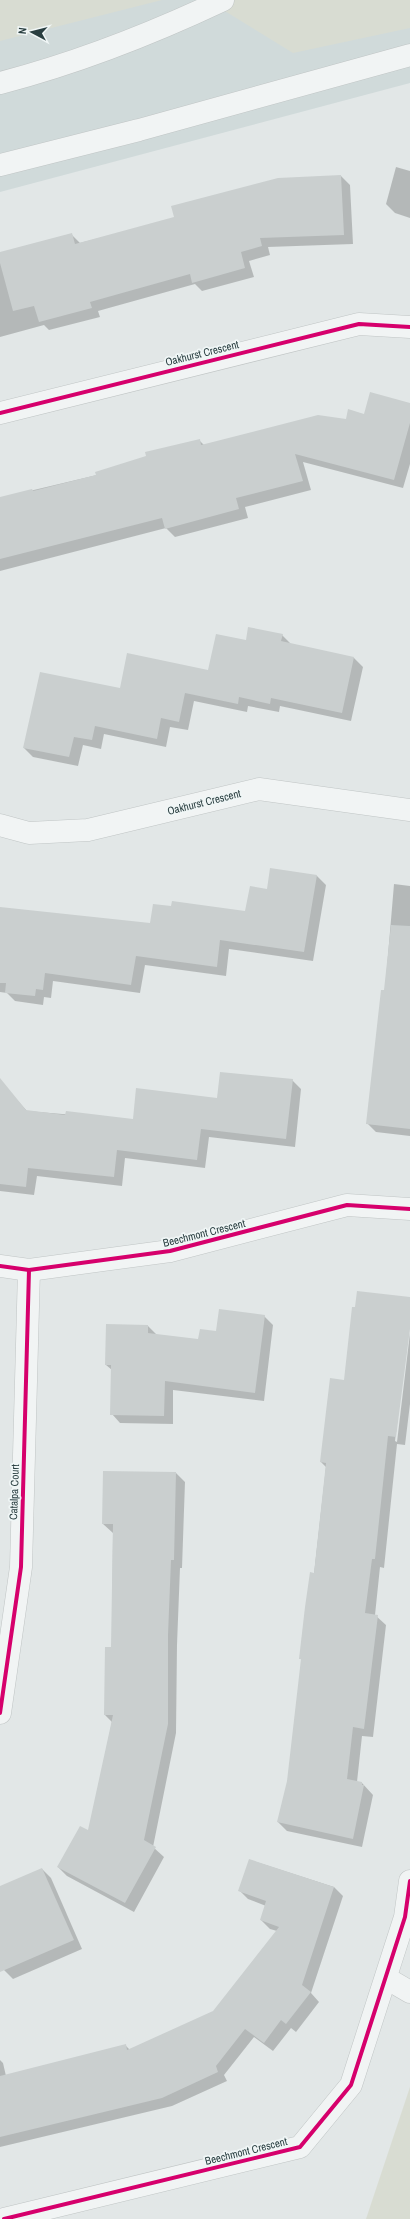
<svg xmlns="http://www.w3.org/2000/svg" width="410" height="2219" viewBox="0 0 410 2219" font-family="'Archivo Narrow',sans-serif">
	<style>
		.built { fill: #d0dada }
		.green { fill: #d8dcd2 }
		.shadow { fill: #0003 }
		.building { fill: #cacfcf }
		.lines { fill: none; stroke-linecap: round; stroke-linejoin: round }
		.minor-casing { stroke: #c0c5c5; stroke-width: 23 }
		.minor { stroke: #f1f4f4; stroke-width: 22 }
		.cycleway-casing { stroke: #f0f6f6; stroke-width: 6 }
		.cycleway { stroke: #d6006c; stroke-width: 4 }
		.labels { text-anchor: middle; stroke-width: 3.5; stroke-linejoin: round; paint-order: stroke }
		.street-label { font-size: 11px; fill: #293e40; stroke: #f0f6f6 }
	</style>
	<rect width="100%" height="100%" fill="#e2e7e7"/>
	<polygon class="built" points="0,0 410,0 410,83 0,192"/>
	<g class="green">
		<polygon points="0,0 162,0 0,41"/>
		<polygon points="207,0 410,0 410,28 293,53"/>
		<polygon points="410,2087 410,2219 366,2219"/>
	</g>
	<g class="shadow">
		<polygon points="396,167 410,171 410,218 395,213 386,204"/>
		<polygon points="341,176 350,185 353,244 268,247 270,255 249,261 254,277 202,291 195,284 98,311 100,317 49,330 44,325 0,337 0,253 71,234 80,243"/>
		<polygon points="410,404 410,464 403,488 303,462 311,490 245,507 248,518 175,537 166,528 0,571 0,498 97,475 199,440 204,445 346,420"/>
		<polygon points="282,635 291,644 354,658 363,667 351,721 280,706 279,712 248,706 247,712 194,701 188,730 170,727 166,747 104,734 101,749 83,745 78,766 33,757 24,748 121,689 209,671 247,642"/>
		<polygon points="271,869 317,876 326,885 313,961 229,949 226,976 145,965 140,993 53,981 51,998 44,997 43,1005 15,1001 7,993 0,992 0,908 151,924 246,912 268,890"/>
		<polygon points="394,884 410,886 410,1136 376,1132 367,1123 385,991"/>
		<polygon points="292,1080 301,1089 295,1147 209,1137 205,1168 125,1158 122,1186 37,1176 34,1195 0,1191 0,1089 8,1090 27,1111 133,1120"/>
		<polygon points="410,1298 410,1316 395,1441 397,1442 410,1333 410,1404 405,1445 397,1444 384,1568 380,1567 375,1615 386,1625 373,1737 362,1736 357,1782 362,1783 373,1795 362,1847 287,1831 278,1822 288,1782 302,1661 300,1658 314,1574 326,1467 321,1462 344,1381"/>
		<polygon points="264,1316 273,1325 264,1401 173,1390 173,1424 120,1423 112,1414 112,1370 106,1365 148,1326 157,1335 199,1341"/>
		<polygon points="176,1473 185,1482 182,1568 180,1568 177,1645 176,1733 153,1847 164,1857 134,1912 67,1876 58,1867 89,1832 112,1722 105,1715 112,1648 113,1533 103,1524"/>
		<polygon points="250,1860 334,1887 343,1896 311,1993 319,2002 296,2032 291,2028 273,2051 254,2037 224,2075 227,2081 172,2106 0,2147 0,2060 3,2063 6,2076 126,2046 130,2050 214,2012 277,1931 270,1929 261,1920 266,1906 248,1899 239,1890"/>
		<polygon points="42,1869 51,1878 82,1949 13,1979 4,1970 0,1961 0,1887"/>
	</g>
	<g class="building">
		<polygon points="341,175 344,235 260,238 262,246 241,252 245,268 192,283 190,274 90,302 92,308 39,322 34,306 13,311 0,263 0,252 72,233 75,244 174,217 171,206 278,178"/>
		<polygon points="370,392 410,403 410,423 394,480 295,454 303,481 236,498 239,509 165,529 162,518 0,559 0,497 32,489 33,491 96,475 95,472 146,456 145,452 200,439 201,445 318,415 346,419 348,409 364,414"/>
		<polygon points="248,627 283,634 281,641 354,657 342,713 271,698 270,704 239,697 238,704 185,693 179,722 161,718 157,739 95,726 92,740 74,737 69,757 23,748 40,672 120,688 127,653 208,670 216,634 246,640"/>
		<polygon points="270,868 317,875 304,952 220,940 217,967 136,956 131,985 45,973 43,990 36,989 35,996 5,993 6,983 0,983 0,907 150,923 153,904 171,906 172,901 245,911 250,886 267,889"/>
		<polygon points="391,925 410,926 410,1129 366,1124 381,990 384,990"/>
		<polygon points="220,1072 293,1079 286,1139 201,1129 197,1160 117,1150 114,1177 28,1168 26,1187 0,1184 0,1078 26,1110 65,1115 66,1111 133,1119 136,1088 217,1098"/>
		<polygon points="357,1291 410,1297 410,1329 396,1437 388,1436 375,1559 372,1559 365,1613 378,1615 364,1729 353,1727 347,1779 362,1782 362,1785 364,1785 353,1839 277,1822 287,1781 301,1659 299,1659 305,1607 310,1572 314,1573 326,1463 320,1462 330,1378 344,1380 352,1307 355,1307"/>
		<polygon points="219,1309 265,1315 255,1393 165,1381 164,1416 110,1415 111,1365 105,1365 106,1324 148,1325 148,1333 198,1339 200,1329 216,1331"/>
		<polygon points="103,1471 176,1472 174,1560 171,1560 168,1635 168,1724 144,1840 156,1847 125,1903 57,1867 80,1826 88,1830 113,1715 104,1715 105,1647 111,1647 113,1524 102,1524"/>
		<polygon points="249,1859 334,1887 302,1985 311,1992 286,2024 281,2020 264,2043 245,2029 216,2066 218,2072 162,2098 0,2137 0,2076 126,2044 127,2050 213,2011 279,1927 260,1920 266,1901 238,1891"/>
		<polygon points="42,1868 74,1940 0,1972 0,1886"/>
	</g>
	<g class="lines">
		<g class="minor-casing">
			<g id="minor">
				<path d="M0,83C77,63 151,34 223,0"/>
				<polyline points="0,165 139,130 410,55"/>
				<polyline points="0,413 359,324 410,327"/>
				<polyline points="0,825 29,833 88,830 259,789 410,810"/>
				<polyline points="0,1266 29,1270 170,1251 347,1205 410,1209"/>
				<polyline points="0,1713 21,1567 29,1270"/>
				<polyline points="386,1978 410,1992"/>
				<polyline points="4,2219 300,2147 351,2085 405,1917 410,1881"/>
			</g>
		</g>
		<use href="#minor" class="minor"/>
		<g class="cycleway-casing">
			<g id="cycleway">
				<polyline points="0,413 359,324 410,327"/>
				<polyline points="0,1266 29,1270 170,1251 347,1205 410,1209"/>
				<polyline points="0,1713 21,1567 29,1270"/>
				<polyline points="4,2219 300,2147 351,2085 405,1917 410,1881"/>
			</g>
		</g>
		<use href="#cycleway" class="cycleway"/>
	</g>
	<g class="labels">
		<g class="street-label">
			<text transform="translate(202 353) rotate(-14)" y="4">Oakhurst Crescent</text>
			<text transform="translate(204 802) rotate(-14)" y="4">Oakhurst Crescent</text>
			<text transform="translate(204 1233) rotate(-14)" y="4">Beechmont Crescent</text>
			<text transform="translate(14 1492) rotate(-88)" y="4">Catalpa Court</text>
			<text transform="translate(246 2151) rotate(-14)" y="4">Beechmont Crescent</text>
		</g>
	</g>
	<g transform="translate(32 32) rotate(277)" stroke="#f0f6f6" stroke-width="3" paint-order="stroke">
	<path d="M0-3L7 15L0 10L-7 15Z" fill="#293e40"/>
	<text y="-6" font-size="11" font-weight="bold" text-anchor="middle" fill="#293e40">N</text>
	</g>
</svg>
